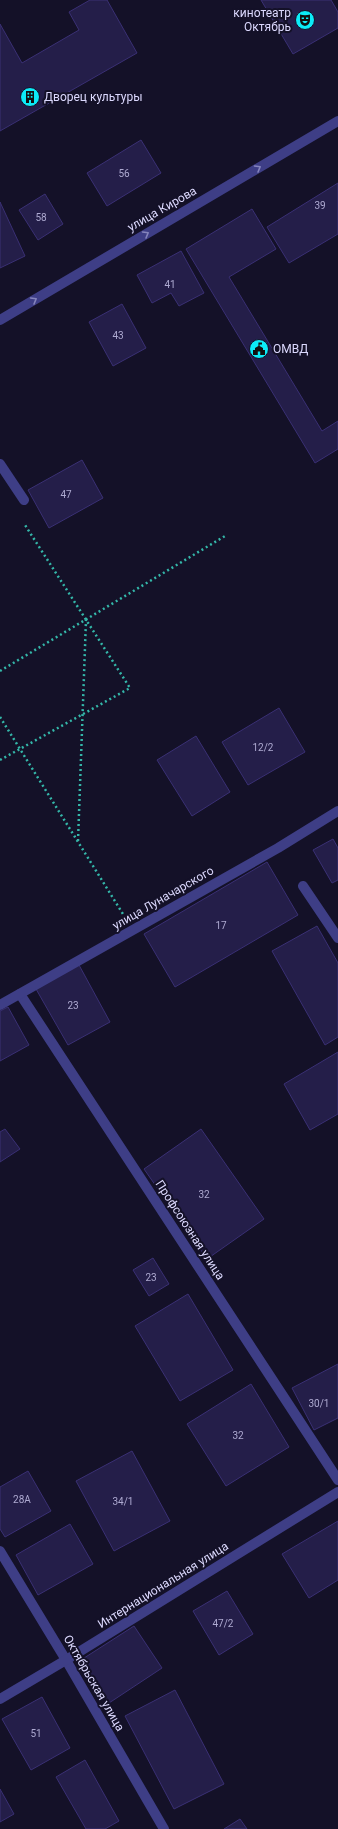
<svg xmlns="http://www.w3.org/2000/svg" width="338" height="1829" viewBox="0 0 338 1829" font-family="Roboto,sans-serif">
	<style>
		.building { fill: #241e49; stroke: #3a3074 }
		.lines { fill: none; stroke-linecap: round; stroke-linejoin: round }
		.path { stroke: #34b7a9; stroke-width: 2.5; stroke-dasharray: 2 3; stroke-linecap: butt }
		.service { stroke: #3e3e86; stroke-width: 10 }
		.minor { stroke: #3e3e86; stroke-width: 10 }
		.oneway { stroke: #8584bc }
		.labels { text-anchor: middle; stroke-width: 4; stroke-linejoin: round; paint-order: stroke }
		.number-label { font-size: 10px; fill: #aeaad1 }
		.poi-label { font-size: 12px; fill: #dcd9fe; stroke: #141128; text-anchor: start }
		.street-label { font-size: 12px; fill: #dcd9fe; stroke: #141128 }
	</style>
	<rect width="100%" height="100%" fill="#141128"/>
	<g class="building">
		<polygon points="90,0 107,0 137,53 0,131 0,24 22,63 79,30 69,12"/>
		<polygon points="261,0 331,0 338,12 338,28 293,54"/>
		<polygon points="141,140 161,173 107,206 87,173"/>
		<polygon points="338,183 338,234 289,263 267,227"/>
		<polygon points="45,194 63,224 38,240 19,210"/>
		<polygon points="0,202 25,256 0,268"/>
		<polygon points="252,209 276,249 229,277 322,431 338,421 338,449 315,463 186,249"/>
		<polygon points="181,251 204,293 179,306 171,293 152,303 137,275"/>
		<polygon points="122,304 146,348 113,366 89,322"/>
		<polygon points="82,460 103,498 49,528 28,490"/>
		<polygon points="279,708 305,752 248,785 222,742"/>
		<polygon points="196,736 230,792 192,816 157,760"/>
		<polygon points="333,839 338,848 338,880 332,883 313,850"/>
		<polygon points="267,862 298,915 175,987 144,934"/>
		<polygon points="317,926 338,963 338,1037 325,1045 272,951"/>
		<polygon points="79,965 110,1022 68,1045 36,989"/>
		<polygon points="8,1007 29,1045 0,1061 0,1011"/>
		<polygon points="338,1052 338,1114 310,1130 284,1084"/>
		<polygon points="5,1129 20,1149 0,1162 0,1132"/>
		<polygon points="201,1129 264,1219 207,1259 144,1169"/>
		<polygon points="153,1258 169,1284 149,1296 133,1270"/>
		<polygon points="188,1294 233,1370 180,1401 135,1326"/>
		<polygon points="338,1364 338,1418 314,1430 292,1388"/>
		<polygon points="251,1384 289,1447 226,1486 187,1424"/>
		<polygon points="132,1451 170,1521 114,1551 76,1481"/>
		<polygon points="28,1471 51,1511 5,1537 0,1529 0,1487"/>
		<polygon points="338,1521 338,1580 309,1598 282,1554"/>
		<polygon points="70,1524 93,1564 38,1595 16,1555"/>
		<polygon points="227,1591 253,1634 219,1655 193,1611"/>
		<polygon points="134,1626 162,1668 109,1703 81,1660"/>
		<polygon points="175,1690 224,1784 174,1809 125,1716"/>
		<polygon points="42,1697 70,1748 31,1770 2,1719"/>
		<polygon points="85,1760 119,1821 105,1829 86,1829 56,1777"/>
		<polygon points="0,1789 14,1814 0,1822"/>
		<polygon points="240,1819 247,1829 224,1829"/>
	</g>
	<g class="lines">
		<g class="path">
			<polyline points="0,671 225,536"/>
			<polyline points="0,717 123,914"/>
			<polyline points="0,760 130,688 25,525"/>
			<polyline points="78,841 86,620"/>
		</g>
		<polyline class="service" points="0,464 24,500"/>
		<g class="minor">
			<polyline points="0,320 338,121"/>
			<polyline points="303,886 338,938"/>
			<polyline points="20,994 338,1480"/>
			<polyline points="0,1005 278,848 338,811"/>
			<polyline points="0,1551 66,1660 164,1829"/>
			<polyline points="0,1699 66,1660 338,1492"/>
		</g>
	</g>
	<defs><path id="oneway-chevron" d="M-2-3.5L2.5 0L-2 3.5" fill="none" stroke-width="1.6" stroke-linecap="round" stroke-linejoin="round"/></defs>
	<g class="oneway">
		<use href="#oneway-chevron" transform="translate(258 168) rotate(-30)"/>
		<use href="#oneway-chevron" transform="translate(146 234) rotate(-30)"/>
		<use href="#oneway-chevron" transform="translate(34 300) rotate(-30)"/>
	</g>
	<defs>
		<g id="theatre-disc" transform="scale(1)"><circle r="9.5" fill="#0cebf7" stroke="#141128"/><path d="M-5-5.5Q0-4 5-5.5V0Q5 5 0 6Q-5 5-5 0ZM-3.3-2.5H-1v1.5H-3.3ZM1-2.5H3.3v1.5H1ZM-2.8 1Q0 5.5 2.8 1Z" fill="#111"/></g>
		<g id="building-disc" transform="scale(1)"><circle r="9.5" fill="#0cebf7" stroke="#141128"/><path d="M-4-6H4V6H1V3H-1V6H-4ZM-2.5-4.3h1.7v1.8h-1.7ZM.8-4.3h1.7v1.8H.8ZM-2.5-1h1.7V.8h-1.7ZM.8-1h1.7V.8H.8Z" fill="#111"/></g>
		<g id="civic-disc" transform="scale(1)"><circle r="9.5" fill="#0cebf7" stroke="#141128"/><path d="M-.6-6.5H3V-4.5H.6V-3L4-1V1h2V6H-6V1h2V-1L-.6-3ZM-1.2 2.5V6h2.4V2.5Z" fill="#111"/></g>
	</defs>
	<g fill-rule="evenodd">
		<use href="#theatre-disc" x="305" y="20"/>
		<use href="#building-disc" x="30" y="97"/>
		<use href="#civic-disc" x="259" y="349"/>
	</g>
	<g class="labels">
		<g class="number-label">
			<text x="124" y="177">56</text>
			<text x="320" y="209">39</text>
			<text x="41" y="221">58</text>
			<text x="170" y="288">41</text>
			<text x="118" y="339">43</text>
			<text x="66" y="498">47</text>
			<text x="263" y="751">12/2</text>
			<text x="221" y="929">17</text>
			<text x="73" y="1009">23</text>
			<text x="204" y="1198">32</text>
			<text x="151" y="1281">23</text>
			<text x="319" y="1407">30/1</text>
			<text x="238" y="1439">32</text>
			<text x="22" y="1503">28А</text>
			<text x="123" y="1505">34/1</text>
			<text x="223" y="1627">47/2</text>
			<text x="36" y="1737">51</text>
		</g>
		<g class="poi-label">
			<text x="291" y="17" text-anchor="end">кинотеатр<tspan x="291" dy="14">Октябрь</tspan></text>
			<text x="44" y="101">Дворец культуры</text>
			<text x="273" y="353">ОМВД</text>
		</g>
		<g class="street-label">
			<text transform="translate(162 209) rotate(-30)" y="4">улица Кирова</text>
			<text transform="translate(163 898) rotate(-30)" y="4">улица Луначарского</text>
			<text transform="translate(190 1230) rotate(57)" y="4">Профсоюзная улица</text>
			<text transform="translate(163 1585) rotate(-32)" y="4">Интернациональная улица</text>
			<text transform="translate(94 1683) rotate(60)" y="4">Октябрьская улица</text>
		</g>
	</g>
</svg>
